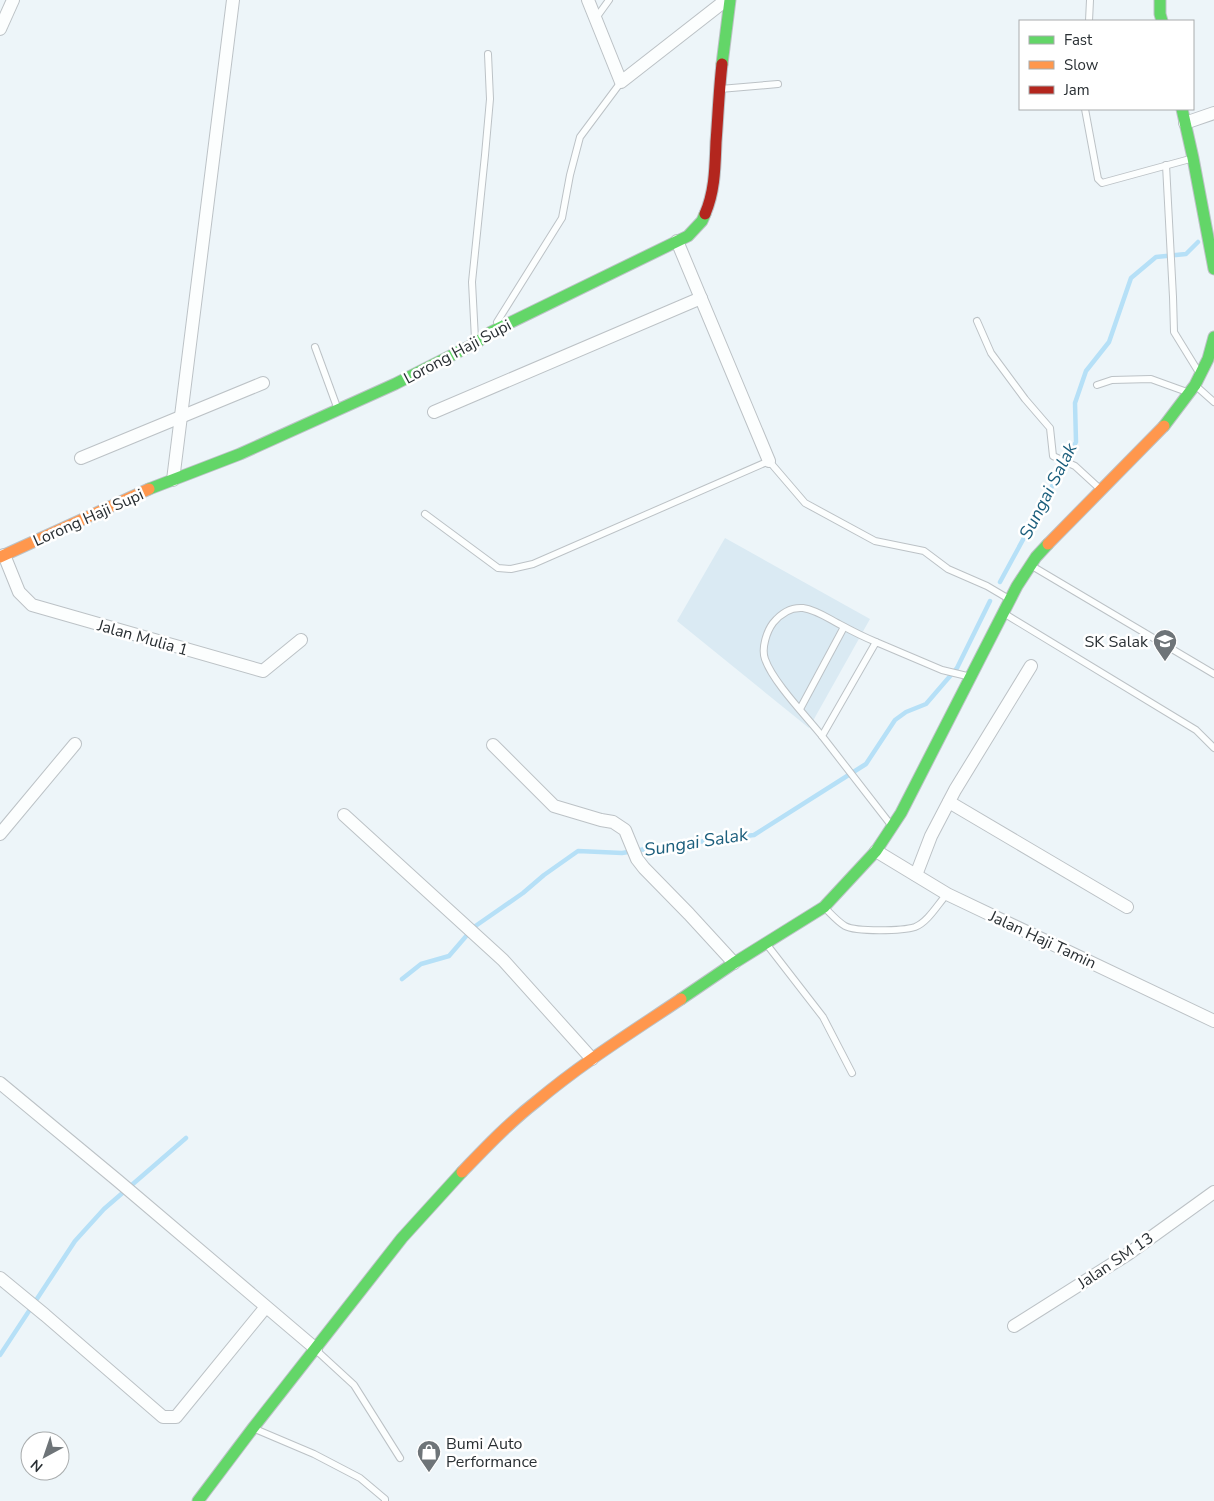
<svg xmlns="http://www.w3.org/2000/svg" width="1214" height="1501" viewBox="0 0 1214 1501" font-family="'Nunito Sans',sans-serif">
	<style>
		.built { fill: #daeaf3 }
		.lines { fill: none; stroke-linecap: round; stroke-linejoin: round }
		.stream { stroke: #b6e0f7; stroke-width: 4.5 }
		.lane-casing { stroke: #bcc2c6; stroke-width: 8 }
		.street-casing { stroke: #bcc2c6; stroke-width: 14 }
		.fast-casing { stroke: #bcc2c6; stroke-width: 13 }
		.slow-casing { stroke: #bcc2c6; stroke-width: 13 }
		.jam-casing { stroke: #bcc2c6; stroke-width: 13 }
		.lane { stroke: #fcfefe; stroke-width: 6 }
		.street { stroke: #fcfefe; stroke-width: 12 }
		.fast { stroke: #63d668; stroke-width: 11 }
		.slow { stroke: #ff974d; stroke-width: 11 }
		.jam { stroke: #b3261e; stroke-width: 11 }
		.labels { text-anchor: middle; stroke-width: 5; stroke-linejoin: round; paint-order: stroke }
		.street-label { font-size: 16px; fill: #292f33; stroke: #fff }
		.poi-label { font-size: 16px; fill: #292f33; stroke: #fff; text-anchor: end }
		.water-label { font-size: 18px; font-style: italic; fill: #1b5e7c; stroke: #fff }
	</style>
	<rect width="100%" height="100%" fill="#edf5f9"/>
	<polygon class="built" points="725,538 870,619 809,728 677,621"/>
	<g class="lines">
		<g class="stream">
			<polyline points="1000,582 1076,442 1075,403 1086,371 1109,342 1131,278 1156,257 1186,254 1198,242"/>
			<polyline points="402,979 421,964 449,956 474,927 523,893 544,875 578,851 622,853 664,846 754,835 866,764 895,720 906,712 926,704 957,668 990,601"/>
			<polyline points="0,1355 75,1241 104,1209 186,1138"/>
		</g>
		<g class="lane-casing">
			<g id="lane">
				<polyline points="596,18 609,0"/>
				<polyline points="1089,21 1090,0"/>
				<polyline points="720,89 778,84"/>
				<polyline points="1085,109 1098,179 1102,183 1190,159"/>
				<polyline points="1166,165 1173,297 1174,332 1198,371"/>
				<polyline points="977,321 991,353 1025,399 1050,428 1053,456 1075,466 1099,488"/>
				<polyline points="497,322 562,218 570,175 580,137 621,82"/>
				<polyline points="475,339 472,282 485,155 490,99 488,54"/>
				<polyline points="315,347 337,407"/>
				<polyline points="1097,385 1112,380 1151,379 1187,392"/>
				<polyline points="1196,386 1214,402"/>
				<polyline points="425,514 498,568 511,569 533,564 769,461 805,503 875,541 924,551 948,569 987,586 1009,599"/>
				<polyline points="1032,566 1214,674"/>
				<polyline points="1005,614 1196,730 1214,748"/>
				<polyline points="800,709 844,627"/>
				<path d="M822,736C806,716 773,682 765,659C761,648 767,631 773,623C781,613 790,607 803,608C817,610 829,619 841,625C852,631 864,637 876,642"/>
				<polyline points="891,825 822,736 876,642 942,670 967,676"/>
				<path d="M825,908C831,914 838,922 845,926C856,932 903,931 915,927C928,922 938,904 947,894"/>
				<polyline points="768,946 823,1017 852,1073"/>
				<polyline points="317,1351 354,1385 400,1458"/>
				<polyline points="255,1429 314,1454 360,1478 385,1499 385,1501"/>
			</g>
		</g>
		<g class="street-casing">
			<g id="street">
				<polyline points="588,0 621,82 726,0"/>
				<polyline points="0,29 13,0"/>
				<polyline points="1185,123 1214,113"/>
				<polyline points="677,241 769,461"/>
				<polyline points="434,412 701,298"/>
				<polyline points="81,458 263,383"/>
				<polyline points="173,480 233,0"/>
				<polyline points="4,555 19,592 32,605 263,671 301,640"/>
				<polyline points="493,745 554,806 601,820 613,822 625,830 637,859 644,868 689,914 734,963"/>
				<polyline points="949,802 1127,907"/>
				<polyline points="344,815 503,960 592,1059"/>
				<polyline points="0,834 75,744"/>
				<polyline points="876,851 947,894 1214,1021"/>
				<polyline points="916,875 931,836 955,790 1031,666"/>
				<polyline points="0,1083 117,1180 316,1349"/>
				<polyline points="0,1278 45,1315 163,1417 176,1417 265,1308"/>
				<polyline points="1014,1326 1128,1254 1214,1192"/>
			</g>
		</g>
		<g class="fast-casing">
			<g id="fast">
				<polyline points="1160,0 1160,14 1162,21"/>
				<polyline points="722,64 730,0"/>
				<polyline points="1182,109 1193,158 1214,269"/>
				<polyline points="1164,426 1195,385 1208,359 1214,337"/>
				<polyline points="149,489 240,454 395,384 476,343 491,332 688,236 702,221 705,214"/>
				<polyline points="681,999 734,963 824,907 876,851 901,813 1017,586 1036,557 1048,544"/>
				<polyline points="198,1501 253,1428 402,1238 462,1172"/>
			</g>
		</g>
		<g class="slow-casing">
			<g id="slow">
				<polyline points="1048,544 1164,426"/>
				<polyline points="0,557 149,489"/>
				<path d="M462,1172C486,1147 510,1122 537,1101C582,1063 632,1032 681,999"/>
			</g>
		</g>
		<g class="jam-casing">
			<path id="jam" d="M705,214C715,191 715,167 716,142C718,116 719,90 722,64"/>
		</g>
		<use href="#lane" class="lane"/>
		<use href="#street" class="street"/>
		<use href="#fast" class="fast"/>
		<use href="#slow" class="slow"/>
		<use href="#jam" class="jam"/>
	</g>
	<defs>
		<g id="school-pin" transform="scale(1.25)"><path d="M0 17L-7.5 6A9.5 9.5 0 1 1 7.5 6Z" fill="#6e7478" stroke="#fff"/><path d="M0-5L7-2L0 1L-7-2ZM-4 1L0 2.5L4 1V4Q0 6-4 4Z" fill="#fff"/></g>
		<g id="shop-pin" transform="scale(1.25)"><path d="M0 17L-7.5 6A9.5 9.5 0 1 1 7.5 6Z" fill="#6e7478" stroke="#fff"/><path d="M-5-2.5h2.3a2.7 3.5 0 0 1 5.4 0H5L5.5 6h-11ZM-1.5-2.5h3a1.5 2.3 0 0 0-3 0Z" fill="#fff"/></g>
	</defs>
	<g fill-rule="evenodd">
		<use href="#school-pin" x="1165" y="641"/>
		<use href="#shop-pin" x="429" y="1452"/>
	</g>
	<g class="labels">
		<g class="street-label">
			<text transform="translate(457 351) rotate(-28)" y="6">Lorong Haji Supi</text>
			<text transform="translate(88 517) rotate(-24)" y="6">Lorong Haji Supi</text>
			<text transform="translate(143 637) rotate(16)" y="6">Jalan Mulia 1</text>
			<text transform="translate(1043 939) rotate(25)" y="6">Jalan Haji Tamin</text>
			<text transform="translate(1115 1260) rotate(-34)" y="6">Jalan SM 13</text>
		</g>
		<g class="poi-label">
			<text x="1148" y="647">SK Salak</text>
			<text x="446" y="1449" text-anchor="start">Bumi Auto<tspan x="446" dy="18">Performance</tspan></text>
		</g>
		<g class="water-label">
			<text transform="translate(1048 491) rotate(-63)" y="6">Sungai Salak</text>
			<text transform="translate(696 842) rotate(-9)" y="6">Sungai Salak</text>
		</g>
	</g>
	<rect x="1019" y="20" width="175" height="90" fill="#ffffff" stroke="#a9acad"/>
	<rect x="1029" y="36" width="25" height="8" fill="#63d668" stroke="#a9acad"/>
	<text x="1064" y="45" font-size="15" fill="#292f33">Fast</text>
	<rect x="1029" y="61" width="25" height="8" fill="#ff974d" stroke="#a9acad"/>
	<text x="1064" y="70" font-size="15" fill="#292f33">Slow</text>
	<rect x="1029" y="86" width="25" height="8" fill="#b3261e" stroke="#a9acad"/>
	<text x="1064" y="95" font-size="15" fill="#292f33">Jam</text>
	<g transform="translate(45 1456) rotate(220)"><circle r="24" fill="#ffffff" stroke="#a9acad"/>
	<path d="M0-4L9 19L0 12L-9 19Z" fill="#6e7478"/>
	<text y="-8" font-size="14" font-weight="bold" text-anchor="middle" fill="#292f33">N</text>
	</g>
</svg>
